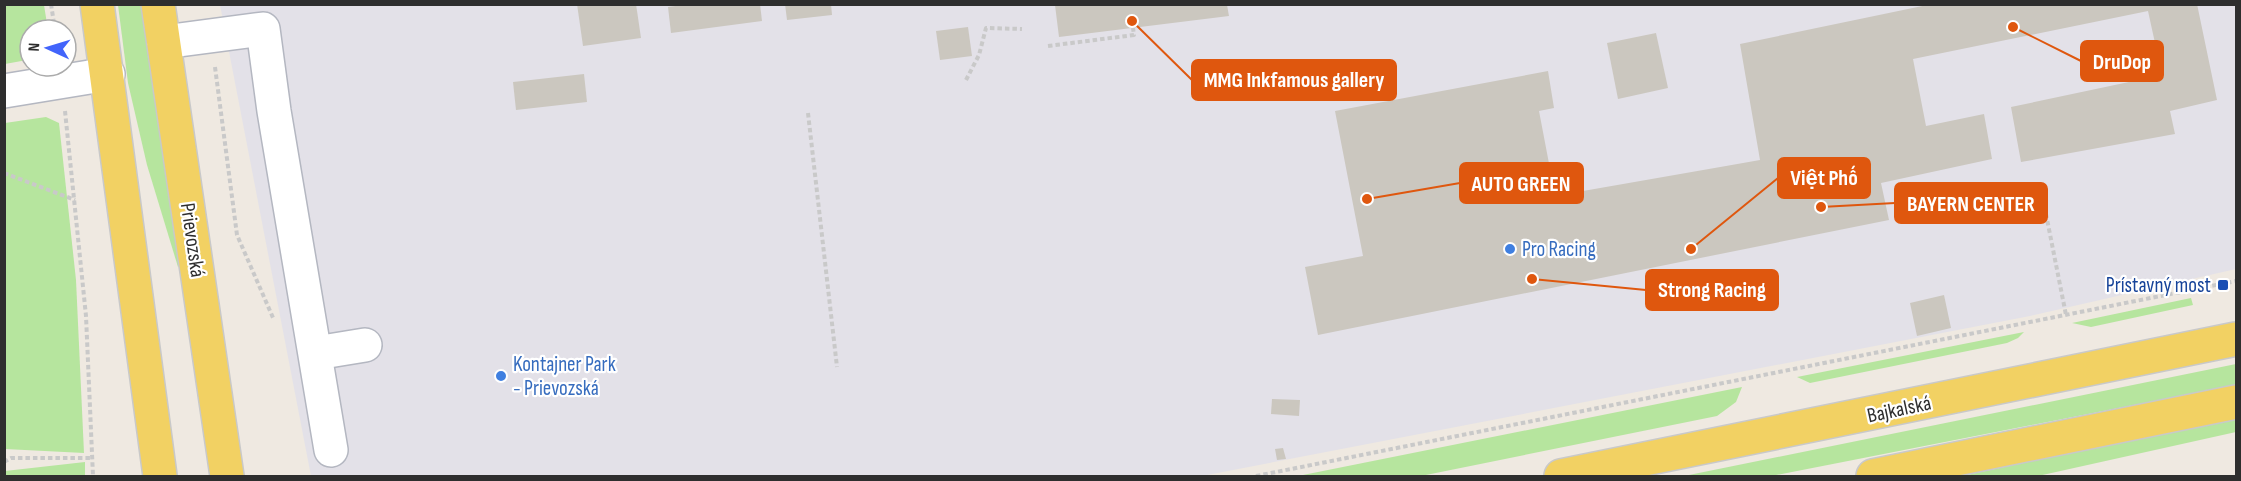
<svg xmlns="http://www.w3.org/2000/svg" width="2241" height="481" viewBox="0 0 2241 481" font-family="'Sofia Sans Condensed',sans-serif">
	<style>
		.industrial { fill: #e3e1e8 }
		.green { fill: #b6e59e }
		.building { fill: #cbc7bf }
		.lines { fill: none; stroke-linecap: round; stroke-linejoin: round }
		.minor-casing { stroke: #b4b7c1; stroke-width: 36 }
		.major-casing { stroke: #c9c9c9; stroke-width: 36 }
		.path { stroke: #c9c9c9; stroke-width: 4; stroke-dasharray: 4.5 3; stroke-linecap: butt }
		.minor { stroke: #fff; stroke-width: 33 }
		.major { stroke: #f2d163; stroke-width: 33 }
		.shop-dot { fill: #3f7fe0; stroke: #fff; stroke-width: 2 }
		.transit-dot { fill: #1a4fb4; stroke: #fff; stroke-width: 2 }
		.labels { text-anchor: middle; stroke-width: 4.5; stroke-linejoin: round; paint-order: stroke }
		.street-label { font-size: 21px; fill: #2e2e2e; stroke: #fff }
		.shop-label { font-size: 21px; fill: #366cbe; stroke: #fff; text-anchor: start }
		.transit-label { font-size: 21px; fill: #164399; stroke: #fff; text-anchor: end }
		.leader { fill: none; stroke: #df570e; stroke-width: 2 }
		.callout-dot { fill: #df570e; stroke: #fff; stroke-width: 2 }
		.callout { fill: #df570e; stroke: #df570e; stroke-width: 2 }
		.callout-label { font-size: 22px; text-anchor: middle; font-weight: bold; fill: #fff }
	</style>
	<rect width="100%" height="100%" fill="#efe9e1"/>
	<polygon class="industrial" points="220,5 2236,5 2236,269 2030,316 1202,476 311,476"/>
	<g class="green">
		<polygon points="5,4 44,5 48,30 30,30 30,58 27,60 5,64"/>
		<polygon points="118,5 149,5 187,258 178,267 147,165 128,83"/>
		<polygon points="46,117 59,123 76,280 84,453 5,449 5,123"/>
		<polygon points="2191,298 2193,305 2091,327 2072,323"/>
		<polygon points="2024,332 2018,338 2007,343 1810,383 1797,377"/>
		<polygon points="2236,364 2236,385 1771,476 1684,476"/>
		<polygon points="1742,387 1736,402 1717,416 1421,476 1298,476"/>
		<polygon points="2236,418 2236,432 2038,476 1962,476"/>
		<polygon points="85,462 85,476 5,476 5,471"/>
	</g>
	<g class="building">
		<polygon points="577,4 636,4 641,38 583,46"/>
		<polygon points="690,4 760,4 762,21 671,33 668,7"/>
		<polygon points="785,4 831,4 832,15 787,20"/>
		<polygon points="1932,4 2197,4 2217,100 2170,111 2175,134 2021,162 2011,107 2162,75 2148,11 1913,59 1926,126 1984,114 1992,159 1881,183 1889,220 1318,335 1305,267 1363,256 1335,111 1548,71 1554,108 1539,111 1551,174 1579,169 1583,191 1726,166 1760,160 1740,44"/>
		<polygon points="1055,5 1227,5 1229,16 1059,37"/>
		<polygon points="968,27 972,56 940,60 936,31"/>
		<polygon points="1656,33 1668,88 1618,99 1607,43"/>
		<polygon points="584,74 587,102 516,110 513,82"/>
		<polygon points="1944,295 1951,328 1917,336 1910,303"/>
		<polygon points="1272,399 1300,400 1299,416 1271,414"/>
		<polygon points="1283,448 1286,459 1277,460 1275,449"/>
	</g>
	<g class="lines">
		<g class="minor-casing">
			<g id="minor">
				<polyline points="164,42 263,29 274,111 331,450"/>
				<polyline points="4,91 108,74"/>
				<polyline points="316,353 365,345"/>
			</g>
		</g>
		<g class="major-casing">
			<g id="major">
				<polyline points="97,4 160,476"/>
				<polyline points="158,4 227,476"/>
				<polyline points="1561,476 2236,339"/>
				<polyline points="1873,476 2236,402"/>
			</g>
		</g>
		<g class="path">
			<polyline points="51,4 55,30"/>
			<polyline points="1048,46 1134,35 1133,28"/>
			<polyline points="215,67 237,235 274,320"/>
			<polyline points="966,80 979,55 986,28 1022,29"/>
			<polyline points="65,111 86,316 93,476"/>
			<polyline points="808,113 837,367"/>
			<polyline points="4,173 75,200"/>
			<polyline points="2043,199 2066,315"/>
			<polyline points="4,462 11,458 92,458"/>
			<polyline points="1256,476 2236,281"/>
		</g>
		<use href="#minor" class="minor"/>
		<use href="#major" class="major"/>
	</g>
	<g class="shop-dot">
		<circle cx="1510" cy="249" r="6"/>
		<circle cx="501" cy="376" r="6"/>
	</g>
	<rect class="transit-dot" x="2217" y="279" width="12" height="12" rx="3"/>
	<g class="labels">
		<g class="street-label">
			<text transform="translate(193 240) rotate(82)" y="7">Prievozská</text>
			<text transform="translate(1899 409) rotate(-12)" y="7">Bajkalská</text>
		</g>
		<g class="shop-label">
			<text x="1522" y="256">Pro Racing</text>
			<text x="513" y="371">Kontajner Park<tspan x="513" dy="24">- Prievozská</tspan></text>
		</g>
		<g class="transit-label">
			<text x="2211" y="292">Prístavný most</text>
		</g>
	</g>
	<path class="leader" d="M2013 27L2081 61M1132 21L1192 80M1691 249L1778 178M1367 199L1460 183M1821 207L1895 203M1532 279L1646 290"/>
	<g class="callout-dot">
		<circle cx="2013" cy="27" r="6"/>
		<circle cx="1132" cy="21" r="6"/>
		<circle cx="1691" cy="249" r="6"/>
		<circle cx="1367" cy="199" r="6"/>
		<circle cx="1821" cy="207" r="6"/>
		<circle cx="1532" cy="279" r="6"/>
	</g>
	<g class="callout">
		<rect x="2081" y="41" width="82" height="40" rx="6"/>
		<rect x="1192" y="60" width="204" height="40" rx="6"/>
		<rect x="1778" y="158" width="92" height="40" rx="6"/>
		<rect x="1460" y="163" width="123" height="40" rx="6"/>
		<rect x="1895" y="183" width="152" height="40" rx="6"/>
		<rect x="1646" y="270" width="132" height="40" rx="6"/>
	</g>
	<g class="callout-label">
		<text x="2122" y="69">DruDop</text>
		<text x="1294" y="87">MMG Inkfamous gallery</text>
		<text x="1824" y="185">Việt Phố</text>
		<text x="1521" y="191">AUTO GREEN</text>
		<text x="1971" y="211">BAYERN CENTER</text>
		<text x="1712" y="297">Strong Racing</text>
	</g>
	<rect width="2241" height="481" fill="none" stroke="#2e2e2e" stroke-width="12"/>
	<g transform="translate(48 48) rotate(274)"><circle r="28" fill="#ffffff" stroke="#ababab" stroke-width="1.5"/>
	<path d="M0-4.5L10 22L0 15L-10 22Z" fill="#4264fb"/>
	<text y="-9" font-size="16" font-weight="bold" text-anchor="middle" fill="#2e2e2e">N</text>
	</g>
</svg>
